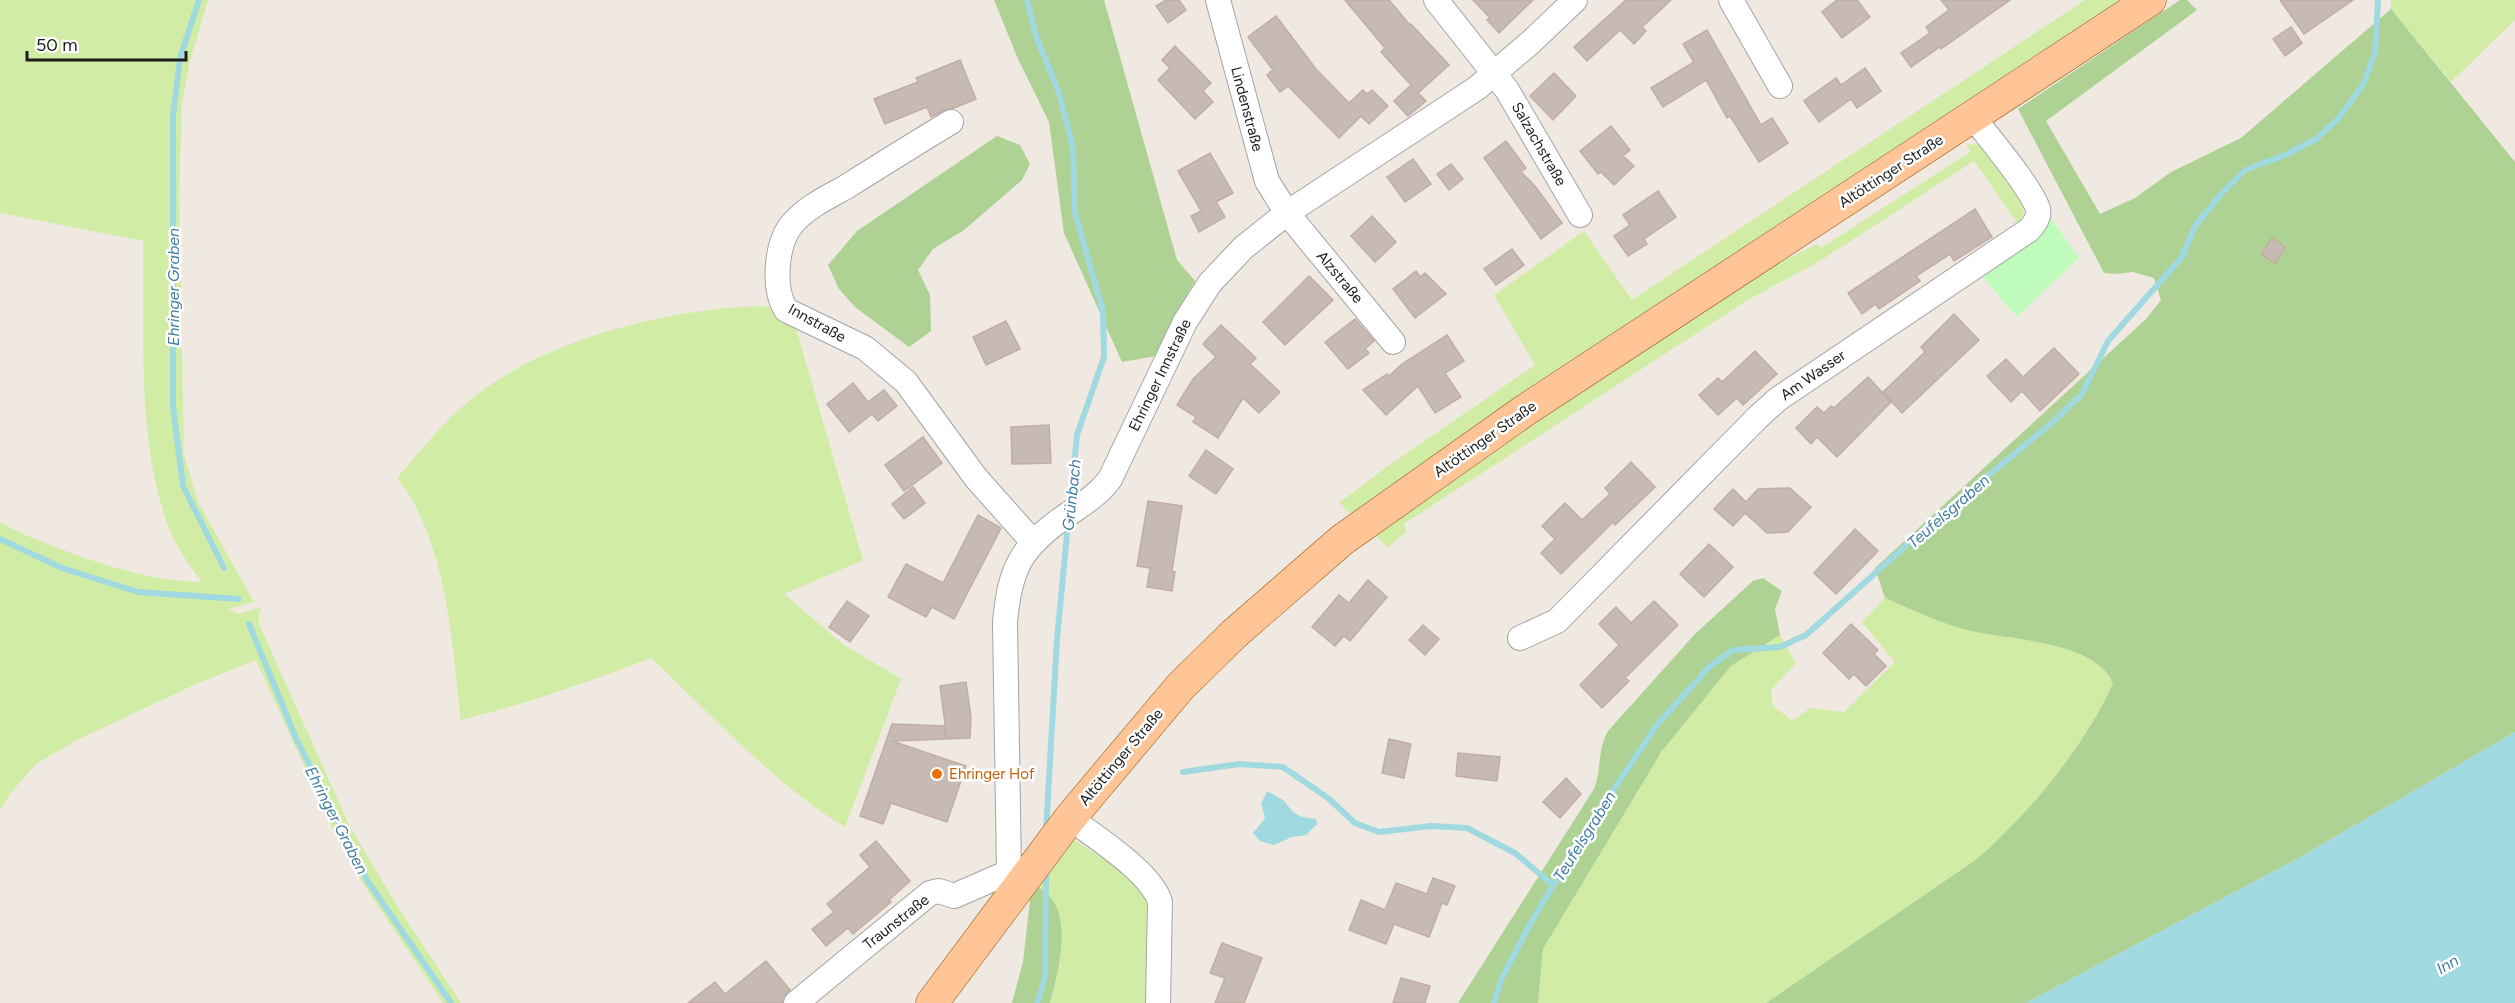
<svg xmlns="http://www.w3.org/2000/svg" width="2515" height="1003" viewBox="0 0 2515 1003" font-family="Figtree,sans-serif">
	<style>
		.grass { fill: #d1eda5 }
		.forest { fill: #aed194 }
		.park { fill: #bffcbc }
		.water { fill: #a0d9df }
		.lines { fill: none; stroke-linecap: round; stroke-linejoin: round }
		.stream { stroke: #a0d9df; stroke-width: 6 }
		.building { fill: #c7bab5; stroke: #c1ada4; stroke-width: 1.5 }
		.minor-casing { stroke: #a4a4a4; stroke-width: 26 }
		.major-casing { stroke: #965100; stroke-width: 33 }
		.minor { stroke: #fff; stroke-width: 24 }
		.major { stroke: #ffc597; stroke-width: 32 }
		.food-dot { fill: #e8710a; stroke: #fff; stroke-width: 2 }
		.labels { text-anchor: middle; stroke-width: 5; stroke-linejoin: round; paint-order: stroke }
		.street-label { font-size: 15px; fill: #1d1d1d; stroke: #fff }
		.food-label { font-size: 15px; fill: #c56008; stroke: #fff; text-anchor: start }
		.water-label { font-size: 16px; font-style: italic; fill: #3f7da2; stroke: #fff }
	</style>
	<rect width="100%" height="100%" fill="#efe9e2"/>
	<g class="grass">
		<path d="M0,0H208L189,65L182,104L179,192L184,455L198,502L254,602L228,609L238,614L262,607L259,613V624L351,829L401,912L461,1003H443L362,882L334,832L256,660L194,685L77,740L36,764L10,794L0,810V522C16,532 33,538 50,545C99,564 150,581 202,582C188,564 175,545 167,523C136,434 145,334 143,241L0,213Z"/>
		<polygon points="2085,0 2128,0 1352,515 1339,503 1388,466 1535,365 1494,295 1584,231 1632,300"/>
		<polygon points="2391,0 2515,0 2515,20 2451,82 2391,9"/>
		<path d="M1967,144C1974,145 1980,144 1986,149C1995,157 2020,194 2023,206C2025,213 2021,219 2018,224L1974,161L1820,261L1746,301L1404,524L1407,532L1388,547L1372,533L1503,440L1768,268L1817,244L1821,248L1970,152Z"/>
		<path d="M761,306L777,309L793,318L863,560L784,594L844,645L901,679L845,827C774,784 712,715 651,658C588,682 527,704 461,720C452,644 447,540 397,478C418,454 438,428 462,407C535,341 664,309 761,306Z"/>
		<path d="M1885,598C1913,610 1941,624 1971,631C2011,640 2095,641 2113,683C2085,746 2029,814 1977,859L1766,1003H1538L1543,949L1662,751L1731,666L1780,635L1796,663L1771,690L1773,706L1793,721L1810,708L1844,712L1895,662L1862,622Z"/>
		<polygon points="1073,839 1132,878 1150,902 1150,1003 1050,1003 1056,982 1036,885"/>
	</g>
	<g class="forest">
		<polygon points="994,0 1104,0 1177,260 1195,281 1176,313 1156,356 1122,362 1064,233 1049,122 1018,59"/>
		<path d="M2180,0H2187L2197,10L2046,121L2100,214L2135,198L2171,172L2241,138L2391,9L2515,162V732L2297,859L2026,1003H1766L1977,859C2029,814 2085,746 2113,683C2095,641 2011,640 1971,631C1941,624 1913,610 1885,598L1875,568L2146,319L2161,300L2154,278L2133,272L2116,274L2104,273L2018,109Z"/>
		<polygon points="997,136 1020,145 1030,164 1022,180 964,230 933,249 918,270 930,295 931,331 909,347 855,307 839,289 828,265 857,231"/>
		<path d="M1763,578L1782,591L1775,609L1780,635L1731,666L1662,751L1543,949L1538,1003H1458L1594,789C1602,769 1597,750 1608,731L1695,634L1753,581Z"/>
		<path d="M1036,885C1041,889 1047,893 1051,898C1071,922 1058,975 1050,1003H1012L1023,962L1031,891Z"/>
	</g>
	<polygon class="park" points="2051,218 2079,258 2017,317 1977,270"/>
	<g class="water">
		<polygon points="2515,732 2515,1003 2026,1003 2297,859"/>
		<path d="M1267,791C1272,794 1280,797 1284,801C1295,815 1297,817 1316,819L1317,824L1306,835L1292,837L1274,845L1260,841L1253,833L1265,818L1261,804Z"/>
	</g>
	<g class="lines">
		<g class="stream">
			<polyline points="199,0 180,58 173,116 173,407 183,486 224,568"/>
			<polyline points="1027,0 1037,39 1059,93 1073,148 1075,213 1103,311 1104,357 1077,435 1070,505"/>
			<polyline points="0,539 62,568 138,592 238,599"/>
			<polyline points="249,624 296,738 367,880 451,1003"/>
			<polyline points="1183,772 1239,764 1283,767 1328,798 1355,823 1379,832 1431,826 1467,828 1515,853 1553,885"/>
			<polyline points="1046,831 1057,639 1068,524"/>
			<polyline points="1037,1003 1045,978 1046,869"/>
			<polyline points="1494,1003 1501,980 1530,924 1587,829 1657,725 1709,667 1733,650 1780,647 1806,635 1938,517 2053,422 2082,394 2108,341 2182,257 2195,226 2222,193 2245,170 2285,155 2316,139 2338,119 2363,85 2375,53 2378,0"/>
		</g>
	</g>
	<g class="building">
		<polygon points="1166,0 1179,0 1186,10 1168,23 1156,6"/>
		<polygon points="1345,0 1389,0 1410,25 1411,24 1449,65 1418,93 1426,101 1408,116 1394,101 1411,85 1381,52 1385,48"/>
		<polygon points="1473,0 1533,0 1499,33 1487,20 1490,18"/>
		<polygon points="1626,0 1671,0 1642,27 1646,31 1634,44 1620,30 1587,61 1574,47"/>
		<polygon points="1837,0 1857,0 1870,17 1842,38 1822,12"/>
		<polygon points="1941,0 2010,0 1941,49 1940,47 1911,67 1901,53 1930,33 1926,27 1949,10"/>
		<polygon points="2280,0 2353,0 2304,34"/>
		<polygon points="1276,16 1316,69 1349,103 1363,90 1367,94 1372,90 1388,106 1369,124 1361,116 1339,138 1288,86 1280,92 1267,75 1273,70 1248,37"/>
		<polygon points="2291,27 2302,43 2285,56 2273,39"/>
		<polygon points="1707,30 1761,125 1772,118 1788,143 1759,162 1730,116 1727,118 1706,80 1663,107 1651,88 1694,62 1683,44"/>
		<polygon points="1175,46 1211,83 1203,91 1213,102 1195,119 1158,80 1170,68 1162,60"/>
		<polygon points="960,60 976,99 954,108 944,110 931,117 927,107 885,124 874,99 918,82 916,78"/>
		<polygon points="1865,68 1881,91 1857,108 1851,99 1819,122 1804,101 1836,78 1841,85"/>
		<polygon points="1554,73 1576,96 1553,120 1530,96"/>
		<polygon points="1611,126 1630,150 1623,156 1634,166 1614,185 1601,172 1598,174 1580,151"/>
		<polygon points="1506,141 1526,168 1521,172 1535,186 1562,223 1541,239 1484,158"/>
		<polygon points="1210,153 1233,193 1216,202 1225,217 1199,232 1191,216 1201,211 1178,171"/>
		<polygon points="1413,159 1431,184 1405,202 1387,177"/>
		<polygon points="1451,164 1463,179 1449,190 1437,174"/>
		<polygon points="1658,191 1676,217 1644,239 1647,244 1628,256 1614,236 1630,225 1623,215"/>
		<polygon points="1975,209 1992,237 1954,261 1950,254 1916,276 1920,281 1879,309 1876,304 1862,314 1848,293"/>
		<polygon points="1372,216 1396,242 1375,262 1351,236"/>
		<polygon points="2272,238 2285,247 2275,263 2261,254"/>
		<polygon points="1512,249 1524,265 1496,285 1484,269"/>
		<polygon points="1416,271 1420,277 1425,273 1446,294 1415,318 1393,289"/>
		<polygon points="1309,276 1333,300 1285,345 1263,322"/>
		<polygon points="1954,314 1979,340 1902,413 1883,392 1925,352 1921,347"/>
		<polygon points="1355,319 1374,341 1365,349 1369,353 1348,369 1325,342"/>
		<polygon points="1006,321 1020,349 986,365 973,337"/>
		<polygon points="1221,325 1256,358 1250,364 1280,392 1259,413 1243,398 1218,438 1193,422 1196,417 1177,405 1193,379 1216,357 1203,344"/>
		<polygon points="1447,335 1464,361 1445,373 1461,397 1435,413 1418,386 1386,415 1363,390 1387,374 1389,376 1402,364"/>
		<polygon points="2054,348 2079,374 2040,411 2022,391 2011,402 1987,376 2006,359 2023,377"/>
		<polygon points="1755,351 1777,374 1743,405 1737,398 1718,415 1699,395 1718,378 1722,382"/>
		<polygon points="1868,377 1891,402 1837,457 1817,437 1811,444 1796,428 1817,407 1824,413 1831,406 1834,408"/>
		<polygon points="853,383 868,402 884,390 897,406 878,421 872,414 849,432 827,404"/>
		<polygon points="1049,425 1051,463 1012,464 1011,427"/>
		<polygon points="923,437 942,463 904,491 885,465"/>
		<polygon points="1206,450 1233,469 1216,494 1189,476"/>
		<polygon points="1631,462 1655,487 1615,525 1613,522 1561,574 1541,553 1555,539 1542,526 1565,503 1582,520 1610,494 1605,488"/>
		<polygon points="913,487 925,503 904,519 892,504"/>
		<polygon points="1790,488 1811,507 1788,532 1767,533 1745,513 1733,526 1714,509 1733,489 1746,502 1758,489"/>
		<polygon points="1148,501 1182,506 1172,571 1175,572 1172,591 1147,587 1150,568 1137,566"/>
		<polygon points="978,515 1001,528 954,619 932,607 926,617 888,597 906,564 943,583"/>
		<polygon points="1855,529 1878,551 1836,594 1814,573"/>
		<polygon points="1709,544 1733,567 1704,597 1680,574"/>
		<polygon points="1368,580 1387,597 1350,641 1344,636 1335,646 1312,627 1339,595 1349,603"/>
		<polygon points="847,601 869,616 850,642 829,627"/>
		<polygon points="1654,601 1678,625 1625,678 1629,681 1602,708 1580,685 1619,645 1599,624 1616,607 1631,623"/>
		<polygon points="1851,624 1878,650 1874,654 1886,666 1866,686 1854,674 1849,679 1823,653"/>
		<polygon points="1423,625 1439,639 1425,655 1409,640"/>
		<polygon points="966,682 971,717 970,738 947,739 940,686"/>
		<polygon points="892,724 945,726 945,739 892,741 966,766 947,822 891,803 883,824 860,816"/>
		<polygon points="1389,739 1411,744 1404,778 1382,773"/>
		<polygon points="1458,753 1500,757 1497,781 1456,776"/>
		<polygon points="1566,778 1581,794 1560,818 1543,802"/>
		<polygon points="876,841 910,881 889,900 891,902 853,934 848,928 826,946 812,929 834,912 827,904 870,867 860,855"/>
		<polygon points="1433,878 1455,886 1447,905 1442,903 1429,937 1394,924 1386,944 1349,930 1361,900 1385,910 1396,883 1427,894"/>
		<polygon points="1222,943 1262,958 1244,1003 1215,1003 1225,978 1210,973"/>
		<polygon points="766,961 790,990 783,997 782,1003 688,1003 715,982 725,994"/>
		<polygon points="1401,978 1430,986 1425,1003 1393,1003"/>
	</g>
	<g class="lines">
		<g class="minor-casing">
			<g id="minor">
				<polyline points="1218,0 1267,181 1287,213 1393,342"/>
				<polyline points="1436,0 1507,90 1580,215"/>
				<polyline points="1731,0 1780,86"/>
				<path d="M951,122C916,143 881,165 846,187C828,197 807,207 793,223C776,242 772,288 786,310L865,348L906,382L976,478L1033,542"/>
				<path d="M1520,638L1557,621L1757,418L1778,399L2029,230C2034,224 2040,218 2038,209C2031,187 1989,138 1973,117"/>
				<path d="M1070,818C1096,838 1151,872 1160,902L1158,1003"/>
				<path d="M1020,884L1009,872L1005,622C1010,567 1021,547 1067,515C1083,504 1098,495 1110,479L1185,322L1210,283L1243,248L1287,213L1477,88L1531,42L1575,0"/>
				<polyline points="796,1003 930,893 939,891 954,896 1009,872"/>
			</g>
		</g>
		<g class="major-casing">
			<polyline id="major" points="932,1003 1070,818 1180,687 1234,634 1342,540 1524,411 2150,0"/>
		</g>
		<use href="#minor" class="minor"/>
		<use href="#major" class="major"/>
	</g>
	<circle class="food-dot" cx="937" cy="774" r="6"/>
	<g class="labels">
		<g class="street-label">
			<text transform="translate(1247 109) rotate(75)" y="5">Lindenstraße</text>
			<text transform="translate(1539 144) rotate(60)" y="5">Salzachstraße</text>
			<text transform="translate(1891 171) rotate(-33)" y="5">Altöttinger Straße</text>
			<text transform="translate(1340 277) rotate(50)" y="5">Alzstraße</text>
			<text transform="translate(817 323) rotate(29)" y="5">Innstraße</text>
			<text transform="translate(1160 375) rotate(-64)" y="5">Ehringer Innstraße</text>
			<text transform="translate(1813 375) rotate(-35)" y="5">Am Wasser</text>
			<text transform="translate(1485 439) rotate(-35)" y="5">Altöttinger Straße</text>
			<text transform="translate(1121 757) rotate(-50)" y="5">Altöttinger Straße</text>
			<text transform="translate(896 922) rotate(-38)" y="5">Traunstraße</text>
		</g>
		<g class="food-label">
			<text x="949" y="779">Ehringer Hof</text>
		</g>
		<g class="water-label">
			<text transform="translate(173 287) rotate(-90)" y="6">Ehringer Graben</text>
			<text transform="translate(1071 495) rotate(-84)" y="6">Grünbach</text>
			<text transform="translate(1948 511) rotate(-41)" y="6">Teufelsgraben</text>
			<text transform="translate(337 820) rotate(63)" y="6">Ehringer Graben</text>
			<text transform="translate(1584 836) rotate(-58)" y="6">Teufelsgraben</text>
			<text transform="translate(2447 964) rotate(-30)" y="6">Inn</text>
		</g>
	</g>
	<path d="M27 51v9h159v-9" fill="none" stroke="#1d1d1d" stroke-width="3"/>
	<text x="36" y="51" font-size="18" fill="#1d1d1d" stroke="#ffffff" stroke-width="4.5" paint-order="stroke">50 m</text>
</svg>
